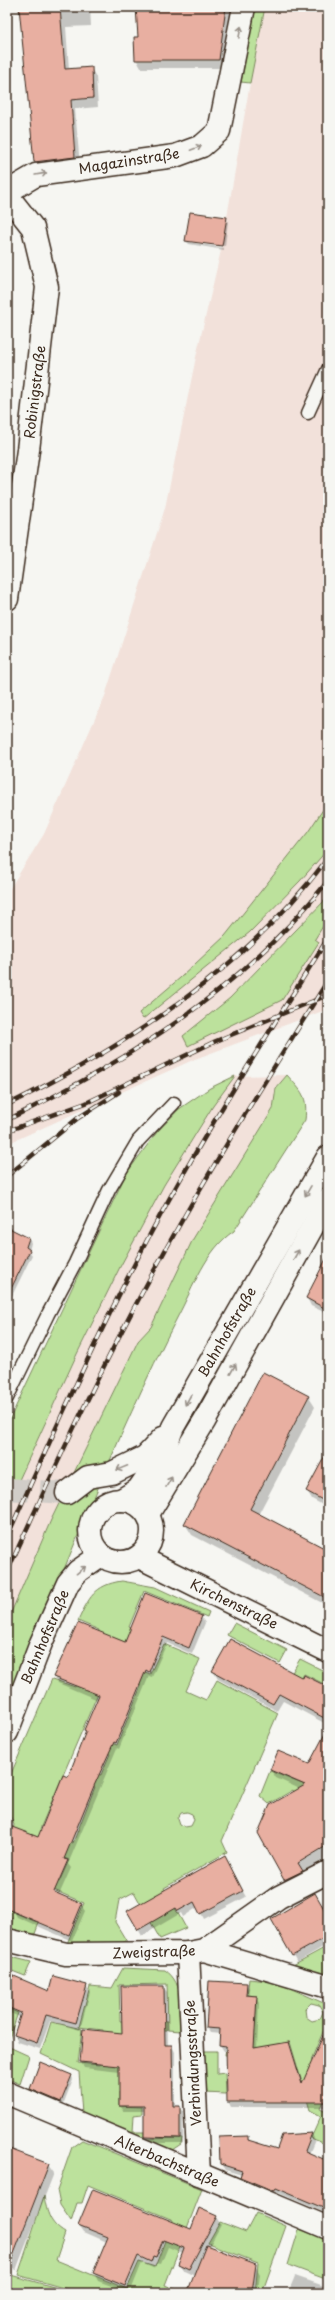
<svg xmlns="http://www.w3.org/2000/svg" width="335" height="2300" viewBox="0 0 335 2300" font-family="'Playpen Sans',sans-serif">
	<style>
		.built { fill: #f2e1da }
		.green { fill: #bce19c; stroke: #7c865d; fill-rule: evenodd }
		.shadow { fill: #0003 }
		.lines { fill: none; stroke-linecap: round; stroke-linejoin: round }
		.stream { stroke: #6d8b9b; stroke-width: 7 }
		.building { fill: #e8afa1; stroke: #3b2a1e }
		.secondary-tunnel { stroke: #d1cdc8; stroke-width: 22; stroke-dasharray: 22 11; stroke-linecap: butt }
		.lane-casing { stroke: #3b2a1e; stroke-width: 15 }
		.street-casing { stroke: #3b2a1e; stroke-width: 25 }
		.secondary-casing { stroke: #3b2a1e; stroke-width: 25 }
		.lane { stroke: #f6f6f2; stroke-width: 12 }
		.street { stroke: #f6f6f2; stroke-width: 22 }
		.secondary { stroke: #f6f6f2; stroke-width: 22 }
		.rail-casing { stroke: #3b2a1e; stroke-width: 4.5 }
		.rail { stroke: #f6f6f2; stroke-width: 3; stroke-dasharray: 9; stroke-linecap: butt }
		.oneway { stroke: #989088 }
		.labels { text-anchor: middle; stroke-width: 3; stroke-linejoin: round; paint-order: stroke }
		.street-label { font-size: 14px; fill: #3b2a1e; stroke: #f6f6f2 }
	</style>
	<rect width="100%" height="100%" fill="#f6f6f2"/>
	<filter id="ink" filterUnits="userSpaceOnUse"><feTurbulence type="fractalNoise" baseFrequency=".025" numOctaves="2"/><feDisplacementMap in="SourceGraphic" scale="8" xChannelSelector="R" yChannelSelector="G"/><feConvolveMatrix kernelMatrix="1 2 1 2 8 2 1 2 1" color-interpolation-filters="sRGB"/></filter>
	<g filter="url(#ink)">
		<g class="built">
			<polygon points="265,7 328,7 328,1009 195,1059 7,1144 7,893 44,834 105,696 165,508 196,357 222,246 250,83"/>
			<polygon points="287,1075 276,1088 273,1109 193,1239 151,1327 138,1341 51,1520 7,1622 7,1506 76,1357 120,1267 164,1185 213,1106 235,1076"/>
		</g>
		<g class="green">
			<polygon points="255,7 265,7 250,83 241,82"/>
			<polygon points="328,802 328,849 300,881 250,932 143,1019 139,1013 180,978 225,936 308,832"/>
			<polygon points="328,897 328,918 315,939 319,942 282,1000 188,1046 183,1036 230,998"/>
			<path d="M287,1075C302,1092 308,1096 305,1120L234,1231C206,1249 193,1288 178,1316C113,1442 63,1575 7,1706V1622L51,1520L138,1341L151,1327L193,1239L273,1109L276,1088Z"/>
			<polygon points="235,1076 213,1106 164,1185 120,1267 77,1354 7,1506 7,1425 126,1174 157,1132 179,1109 210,1088"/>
			<path d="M122,1581L155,1587L209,1612L207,1617L144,1591L129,1627L161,1643L158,1649L120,1662L150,1674L164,1644L200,1659L186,1691L206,1700L217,1680L278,1713L222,1841L227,1852L164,1888L186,1928L160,1939L134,1892L119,1900L115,1922L130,1947L66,1946L84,1903L33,1881L37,1873L59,1882L69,1860L46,1850L54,1835L73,1843L95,1787L86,1783L91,1772L101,1775L110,1754L99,1749L103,1740L117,1745L141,1686L107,1672L40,1829L53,1835L26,1879L11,1911L39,1923L33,1939L9,1934L13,1919L7,1917V1850L14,1825L12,1819L7,1813V1783L52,1679L75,1687L99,1630L78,1621C89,1598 94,1585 122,1581ZM187,1812L192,1814L194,1820L191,1826L185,1827L180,1824L178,1818L181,1813Z"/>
			<polygon points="234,1623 287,1650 280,1663 227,1635"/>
			<polygon points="300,1659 328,1673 328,1686 304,1674 290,1700 280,1693"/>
			<polygon points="315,1762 328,1808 328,1848 293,1790 269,1804 260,1796 270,1771 305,1785"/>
			<polygon points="328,1946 328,1974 326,1980 291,1966"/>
			<polygon points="7,1956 31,1962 25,1976 7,1969"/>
			<path d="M123,1968L165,1970C185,1984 180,2009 180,2031L168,2030L167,1984L119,1985L120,2021H167V2030H132L133,2092H119V2106L142,2107V2114L134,2115L133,2132H144V2139L182,2138L181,2144L172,2150L82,2114L79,2072L41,2054L51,2022L82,2029L78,2063L100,2065L103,2030L79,2027L90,1986L112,1988Z"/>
			<path d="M249,1979L276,1982L328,2005V2028L325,2027L311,2060L328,2068V2088L320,2108L328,2112V2145L311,2138L321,2116L310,2110L290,2042L279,2044L289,2091L277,2055H225L226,2049L252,2048L257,1996L247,1995ZM311,2003L319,2005L323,2012L320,2019L312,2021L306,2017L305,2009Z"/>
			<polygon points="7,2008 18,2013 7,2044"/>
			<polygon points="7,2046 29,2056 20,2084 11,2080 8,2089"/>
			<polygon points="202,2051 217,2051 217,2074 225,2073 226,2094 204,2093"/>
			<path d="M82,2140L202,2189L165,2285L184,2293H81L18,2275L44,2196C47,2213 50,2224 65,2233L56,2260L127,2289L139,2262L155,2267L173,2220L88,2185L82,2203H77L71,2221L60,2205L57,2190L72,2147Z"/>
			<polygon points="256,2213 286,2226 262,2293 255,2293 258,2263 208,2243 220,2222 246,2232"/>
			<polygon points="299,2229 328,2240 328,2280 288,2265"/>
			<polygon points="7,2274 75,2293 7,2293"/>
		</g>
		<g class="shadow">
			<polygon points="20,7 90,7 91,26 66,27 69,70 91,68 96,77 98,107 75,109 80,166 40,171 35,162"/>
			<polygon points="137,7 232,7 224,68 141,68 136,59 139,38"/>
			<polygon points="226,218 228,222 225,246 188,240 188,242 224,248 224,250 189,244 186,241"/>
			<polygon points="7,1228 29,1238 31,1243 29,1251 32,1255 7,1306"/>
			<polygon points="328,1257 328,1314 311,1306 307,1298"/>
			<polygon points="308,1396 315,1407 258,1515 328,1551 328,1606 192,1535 185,1524"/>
			<polygon points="328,1474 328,1508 312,1499 307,1491"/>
			<polygon points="201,1617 205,1623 192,1654 167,1643 152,1677 149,1676 119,1749 117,1748 68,1864 71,1868 59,1895 81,1905 85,1911 72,1941 17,1917 14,1911 7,1850 7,1826 38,1838 68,1778 98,1700 58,1683 54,1677 126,1643"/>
			<polygon points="213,1671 303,1679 328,1688 328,1725 283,1701 277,1711 218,1679"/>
			<polygon points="309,1765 328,1777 328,1843 323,1845 328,1857 302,1872 307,1880 290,1888 259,1833 300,1789 276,1778 271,1770"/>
			<polygon points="228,1864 246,1897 204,1919 198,1907 183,1917 181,1913 142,1936 128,1911"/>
			<polygon points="328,1903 328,1944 297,1962 272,1919"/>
			<polygon points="7,1974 49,1992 86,1986 90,1992 80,2030 50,2021 40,2049 18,2042 15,2035 20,2017 7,2012"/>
			<polygon points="247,1984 250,1990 249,1996 256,1997 259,2003 257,2049 289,2043 303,2084 328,2033 328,2107 231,2107 228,2101 228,2051 224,2051 220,2045 221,2034 210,2033 207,2028"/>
			<polygon points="163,1987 167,1992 168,2046 172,2046 175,2052 175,2107 179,2107 183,2112 183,2143 149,2143 145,2137 145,2111 124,2111 120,2106 120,2072 84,2068 81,2062 123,2034"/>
			<polygon points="71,2075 73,2079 63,2105 33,2093 31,2089"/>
			<polygon points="312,2134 315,2140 309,2154 328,2162 328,2214 279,2193 278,2196 244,2183 242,2175 225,2170 221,2164 247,2137 250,2141 277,2151 283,2136"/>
			<polygon points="7,2149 48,2165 54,2173 16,2270 7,2267"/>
			<polygon points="199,2209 216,2217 221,2225 209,2247 255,2265 260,2274 258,2291 262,2293 189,2293 195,2276 184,2271 179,2264 183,2253 168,2247 161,2264 157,2263 155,2269 142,2263 130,2293 98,2281 94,2273 107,2242 84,2232 79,2225 192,2230"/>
			<polygon points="295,2276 324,2286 328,2293 288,2293"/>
		</g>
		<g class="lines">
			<polyline class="stream" points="7,2290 16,2293"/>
		</g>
		<g class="building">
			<polygon points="19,7 60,7 65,69 92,67 93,98 71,100 75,157 34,162"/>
			<polygon points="136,7 226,7 219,60 135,60 134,37 138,37"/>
			<polygon points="190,212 227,217 222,246 185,241"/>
			<polygon points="7,1227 29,1238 26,1247 30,1250 7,1297"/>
			<polygon points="328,1255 328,1310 306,1298"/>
			<polygon points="263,1372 309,1396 250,1509 328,1550 328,1599 184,1524"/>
			<polygon points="328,1450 328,1503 306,1491"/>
			<polygon points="145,1593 202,1616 189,1648 163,1637 149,1672 146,1670 116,1743 114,1742 94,1786 64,1859 68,1860 54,1892 82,1904 69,1935 7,1909 7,1825 38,1837 63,1775 68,1777 86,1731 84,1730 99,1695 53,1677 78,1623 125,1642"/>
			<polygon points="230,1639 303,1678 304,1675 328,1687 328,1720 279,1694 273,1704 212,1671"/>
			<polygon points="328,1728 328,1845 298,1863 303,1871 284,1880 258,1833 270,1805 305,1785 270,1770 278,1751 309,1764"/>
			<polygon points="225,1856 243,1891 200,1914 194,1902 178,1911 176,1908 138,1930 127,1911"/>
			<polygon points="315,1893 328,1916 328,1936 292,1956 271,1919"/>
			<polygon points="7,1973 49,1991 53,1976 87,1985 76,2023 46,2015 37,2043 14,2035 21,2013 7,2007"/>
			<polygon points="209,1981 247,1983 246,1995 257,1996 254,2048 289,2042 302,2084 328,2024 328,2102 227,2102 226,2046 219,2045 220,2029 206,2028"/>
			<polygon points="121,1986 164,1986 165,2045 172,2045 173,2106 180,2106 180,2138 144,2137 144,2106 119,2106 119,2066 80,2062 83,2029 122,2033"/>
			<polygon points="40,2062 72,2075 61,2102 30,2089"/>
			<polygon points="312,2133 305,2151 328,2161 328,2210 276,2188 274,2191 240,2177 242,2171 220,2164 219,2137 248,2136 248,2140 277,2149 282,2135"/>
			<polygon points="7,2148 49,2164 8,2269 7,2269"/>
			<polygon points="93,2189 191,2229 199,2208 217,2216 189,2269 178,2264 184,2248 163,2240 156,2257 153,2256 151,2262 138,2256 125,2286 93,2273 108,2237 78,2225"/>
			<polygon points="206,2245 256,2264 252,2293 187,2293"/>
		</g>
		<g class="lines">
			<polyline class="secondary-tunnel" points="7,1489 67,1493"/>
			<g class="lane-casing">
				<g id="lane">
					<polyline points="308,413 328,369"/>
					<polyline points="7,1398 48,1314 75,1263 109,1190 138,1141 174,1103"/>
				</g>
			</g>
			<g class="street-casing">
				<g id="street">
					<polyline points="7,192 36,175 175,156 202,146 219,131 244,7"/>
					<polyline points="7,195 33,228 47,287 28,450 7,599"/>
					<polyline points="7,1940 66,1954 188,1953 204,1950 279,1897 328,1872"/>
					<polyline points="204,1950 328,1987"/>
					<polyline points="188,1953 199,2174"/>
					<polyline points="7,2093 328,2228"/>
				</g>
			</g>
			<g class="secondary-casing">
				<g id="secondary">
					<polyline points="67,1493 88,1477 112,1473 145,1457 163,1438"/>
					<polyline points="121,1500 138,1490 161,1457 173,1427 328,1157"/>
					<circle cx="121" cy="1531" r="31"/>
					<polyline points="148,1514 205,1420 328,1199"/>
					<polyline points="139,1557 328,1651"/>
					<polyline points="7,1732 41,1643 68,1583 78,1571 101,1555"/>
				</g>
			</g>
			<use href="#lane" class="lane"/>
			<use href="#street" class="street"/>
			<use href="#secondary" class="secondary"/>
			<g class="rail-casing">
				<g id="rail">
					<path d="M7,1105C129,1045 246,968 328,858"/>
					<path d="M7,1120C130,1060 242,989 328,881"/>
					<polyline points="7,1131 86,1103 216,1041 328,995"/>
					<polyline points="7,1176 78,1118 119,1092"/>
					<path d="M7,1537C51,1439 94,1341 144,1246C199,1140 265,1039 328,938"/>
					<path d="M7,1572C52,1474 97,1375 149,1280C204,1177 267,1079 328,980"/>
				</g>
			</g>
			<use href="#rail" class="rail"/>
		</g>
		<defs><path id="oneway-shaft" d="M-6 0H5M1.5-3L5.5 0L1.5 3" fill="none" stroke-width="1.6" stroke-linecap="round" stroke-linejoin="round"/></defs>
		<g class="oneway">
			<use href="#oneway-shaft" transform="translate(240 32) rotate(-79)"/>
			<use href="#oneway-shaft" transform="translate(196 148) rotate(-21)"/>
			<use href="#oneway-shaft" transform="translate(41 174) rotate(-10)"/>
			<use href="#oneway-shaft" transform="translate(308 1191) rotate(120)"/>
			<use href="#oneway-shaft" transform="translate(296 1255) rotate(-61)"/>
			<use href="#oneway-shaft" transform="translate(233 1369) rotate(-61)"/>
			<use href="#oneway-shaft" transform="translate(188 1400) rotate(119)"/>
			<use href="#oneway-shaft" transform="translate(122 1468) rotate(158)"/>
			<use href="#oneway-shaft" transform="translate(169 1482) rotate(-60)"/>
			<use href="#oneway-shaft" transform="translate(81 1570) rotate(-39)"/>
		</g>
	</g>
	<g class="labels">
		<g class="street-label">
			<text transform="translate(129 161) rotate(-9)" y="5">Magazinstraße</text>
			<text transform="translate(35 392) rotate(-83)" y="5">Robinigstraße</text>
			<text transform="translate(227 1332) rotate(-60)" y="5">Bahnhofstraße</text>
			<text transform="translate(234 1604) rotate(26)" y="5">Kirchenstraße</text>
			<text transform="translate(45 1637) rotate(-67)" y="5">Bahnhofstraße</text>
			<text transform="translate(154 1952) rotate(-2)" y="5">Zweigstraße</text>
			<text transform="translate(193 2063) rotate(-93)" y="5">Verbindungsstraße</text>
			<text transform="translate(167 2161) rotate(23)" y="5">Alterbachstraße</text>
		</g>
	</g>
	<rect width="335" height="2300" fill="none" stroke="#f6f6f2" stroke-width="24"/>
	<rect x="12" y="12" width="311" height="2276" fill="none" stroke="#3b2a1e" stroke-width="1.5" filter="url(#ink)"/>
</svg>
